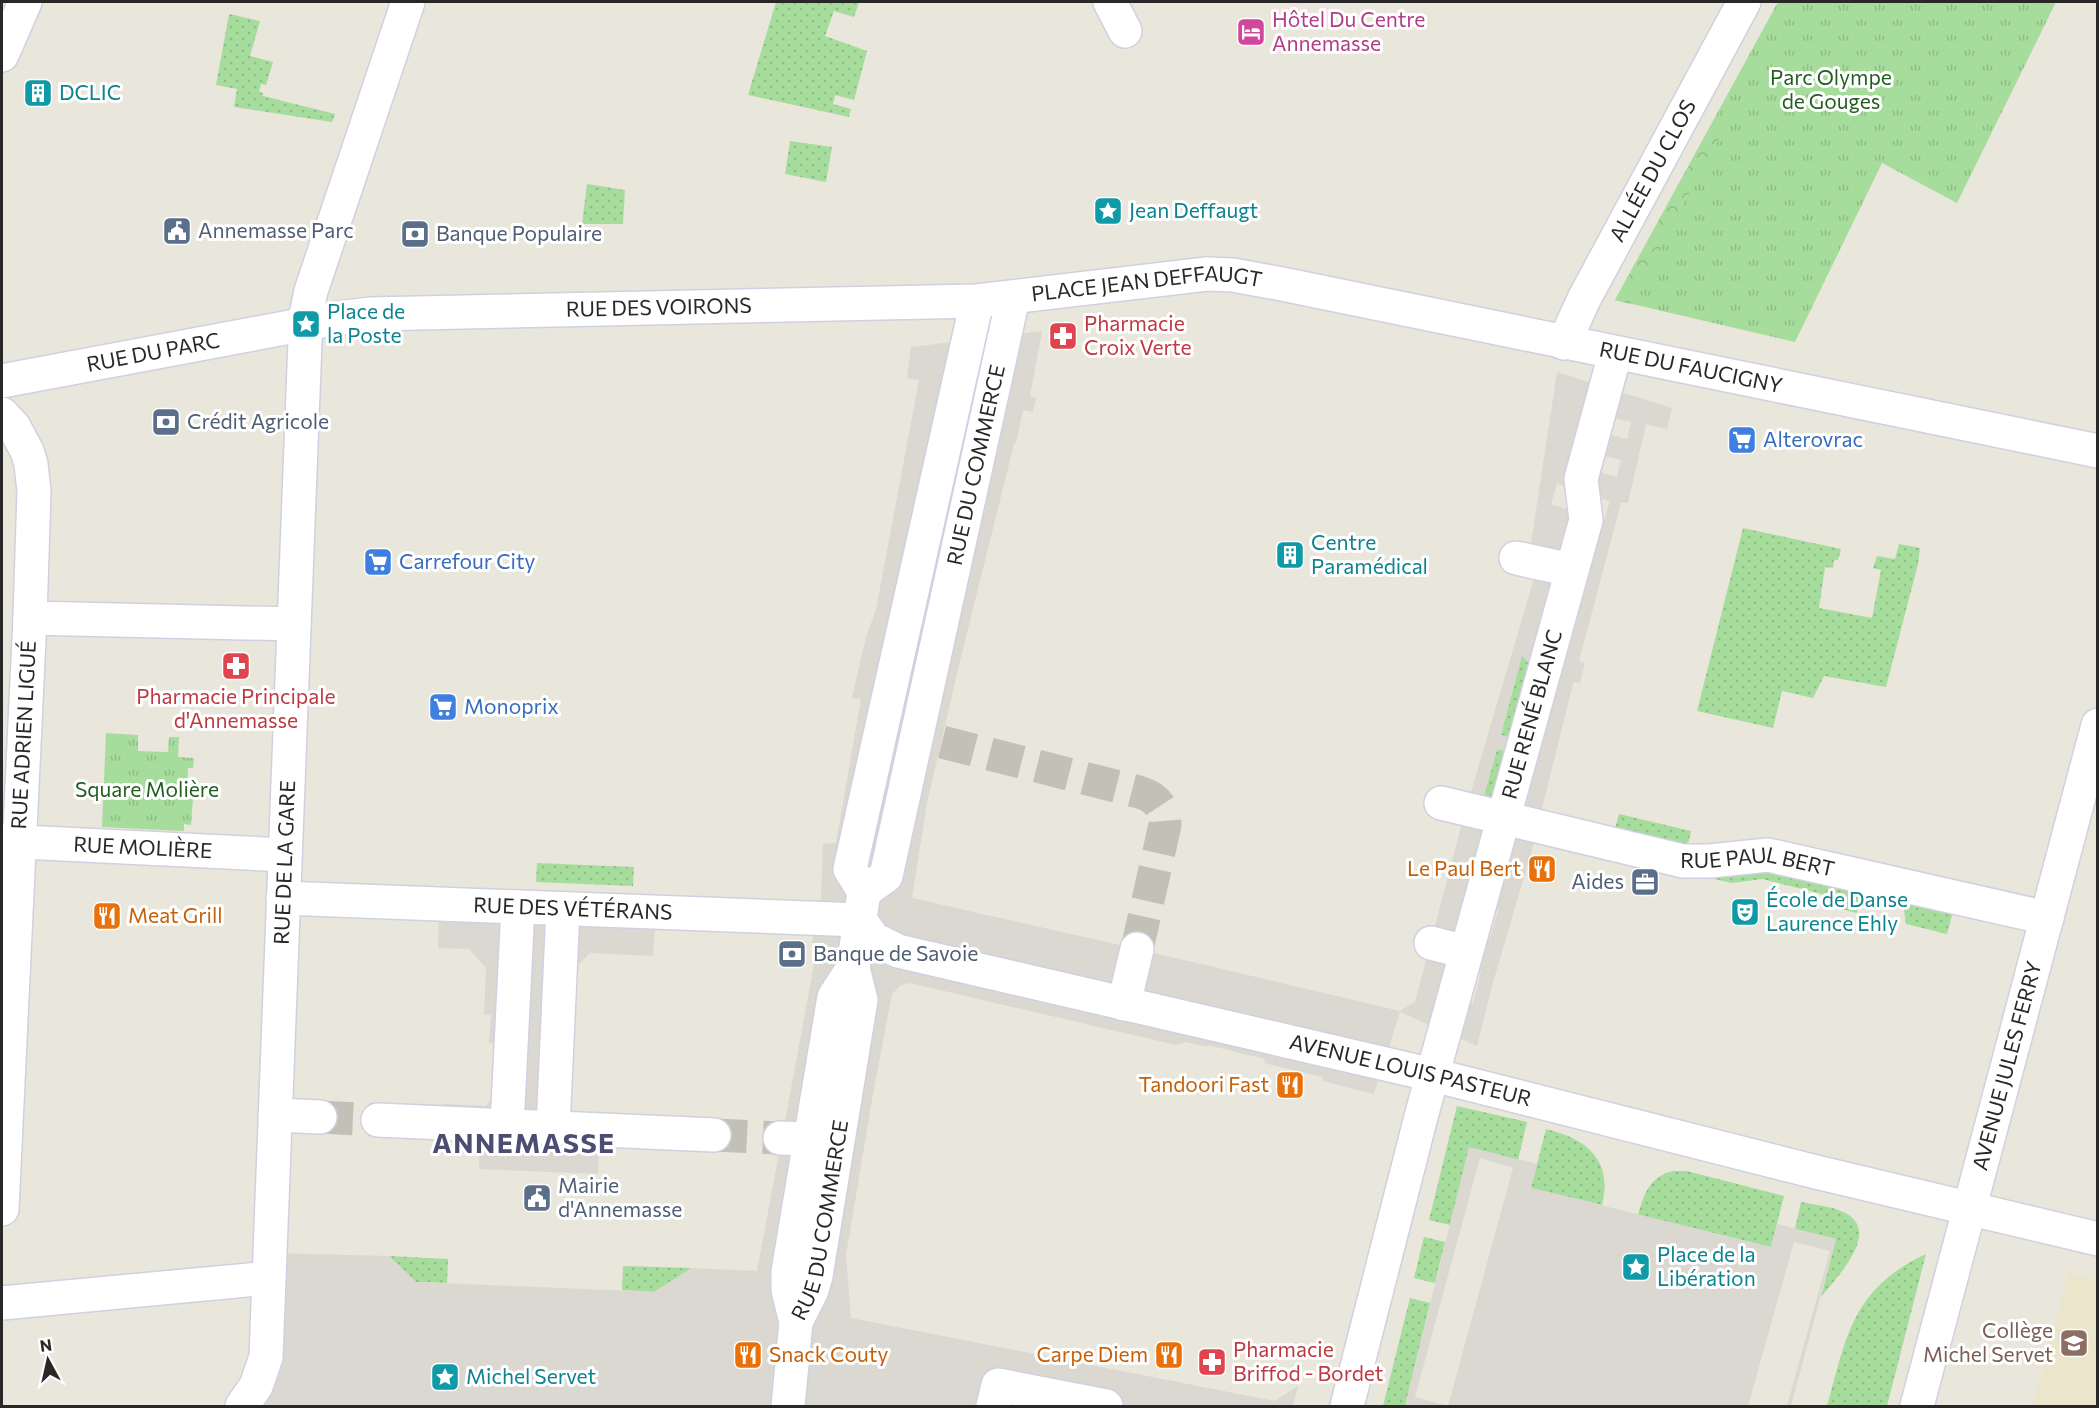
<svg xmlns="http://www.w3.org/2000/svg" width="2099" height="1408" viewBox="0 0 2099 1408" font-family="Commissioner,sans-serif">
	<style>
		.education { fill: #eae5cb }
		.grass { fill: url(#grass-tufts) }
		.forest { fill: url(#forest-crowns) }
		.garden { fill: url(#garden-dots) }
		.plaza { fill: #dad8d1; fill-rule: evenodd }
		.lines { fill: none; stroke-linecap: round; stroke-linejoin: round }
		.minor-tunnel { stroke: #c2c0b7; stroke-width: 33; stroke-dasharray: 33 16; stroke-linecap: butt }
		.minor-casing { stroke: #d0d1e0; stroke-width: 36 }
		.minor { stroke: #fff; stroke-width: 33 }
		.labels { text-anchor: middle; stroke-width: 6; stroke-linejoin: round; paint-order: stroke }
		.hotel-label { font-size: 21px; fill: #b23c85; stroke: #fff; text-anchor: start }
		.park-label { font-size: 21px; fill: #225e1f; stroke: #fff }
		.culture-label { font-size: 21px; fill: #0d838f; stroke: #fff; text-anchor: start }
		.street-label { font-size: 21px; fill: #282828; stroke: #fff }
		.service-label { font-size: 21px; fill: #4e5e75; stroke: #fff; text-anchor: start }
		.health-label { font-size: 21px; fill: #be3a42; stroke: #fff; text-anchor: start }
		.shop-label { font-size: 21px; fill: #366cbe; stroke: #fff; text-anchor: start }
		.food-label { font-size: 21px; fill: #c56008; stroke: #fff; text-anchor: end }
		.education-label { font-size: 21px; fill: #785e54; stroke: #fff; text-anchor: end }
		.district-label { font-size: 27px; font-weight: bold; letter-spacing: 1.5px; fill: #4d4d74; stroke: #fff }
	</style>
	<defs>
		<pattern id="grass-tufts" width="24" height="20" patternUnits="userSpaceOnUse" patternTransform="scale(1.5)"><rect width="24" height="20" fill="#a6dc9c"/><path d="M3 7l-1-3M5 7V3M7 7l1-3M15 17l-1-3M17 17v-4M19 17l1-3" fill="none" stroke="#8fbd86"/></pattern>
		<pattern id="forest-crowns" width="20" height="18" patternUnits="userSpaceOnUse" patternTransform="scale(1.5)"><rect width="20" height="18" fill="#a6dc9c"/><path d="M2 6a3 3 0 1 1 6 0M12 15a3 3 0 1 1 6 0" fill="none" stroke="#8fbd86"/></pattern>
		<pattern id="garden-dots" width="8" height="8" patternUnits="userSpaceOnUse" patternTransform="scale(1.5)"><rect width="8" height="8" fill="#a6dc9c"/><path d="M2 2h.1M6 6h.1" fill="none" stroke="#8fbd86" stroke-width="1.8" stroke-linecap="round"/></pattern>
	</defs>
	<rect width="100%" height="100%" fill="#e9e6db"/>
	<polygon class="education" points="2069,1273 2097,1280 2097,1406 2033,1406"/>
	<g class="grass">
		<polygon points="1778,2 2056,2 1957,203 1882,163 1795,342 1615,300"/>
		<polygon points="106,733 138,735 138,751 168,752 169,737 179,737 178,757 194,758 193,768 188,768 187,797 193,798 191,825 184,824 184,831 102,827"/>
	</g>
	<polygon class="forest" points="1713,123 1724,129 1630,304 1615,300"/>
	<g class="garden">
		<polygon points="776,2 859,2 854,17 834,11 825,36 867,51 854,100 835,95 833,104 851,109 849,117 748,95"/>
		<polygon points="229,14 260,21 250,56 273,62 266,85 261,84 259,92 263,93 263,96 335,114 332,122 234,107 237,89 216,85"/>
		<polygon points="790,141 832,147 826,182 785,174"/>
		<polygon points="587,184 625,190 623,224 582,224"/>
		<polygon points="1743,528 1841,549 1838,560 1834,560 1833,568 1825,567 1819,608 1872,618 1881,570 1873,568 1877,556 1895,559 1899,544 1920,548 1918,564 1886,687 1824,676 1813,698 1782,691 1773,728 1697,711"/>
		<polygon points="1522,655 1533,667 1514,738 1500,735"/>
		<polygon points="1497,749 1510,752 1495,810 1481,806"/>
		<polygon points="1619,814 1691,831 1687,849 1614,832"/>
		<polygon points="537,863 634,867 633,886 536,882"/>
		<polygon points="1764,867 1862,890 1857,913 1820,904 1822,894 1762,879 1732,883 1714,879 1715,872"/>
		<polygon points="1876,894 1953,912 1947,934 1906,924 1904,910 1874,903"/>
		<polygon points="1457,1106 1527,1122 1518,1160 1469,1148 1450,1225 1429,1220"/>
		<path d="M1546,1129C1587,1139 1613,1160 1602,1205L1531,1188Z"/>
		<path d="M1673,1171H1687L1784,1196L1771,1247L1638,1215C1644,1194 1649,1177 1673,1171Z"/>
		<path d="M1801,1202C1815,1205 1831,1206 1843,1212C1884,1230 1836,1278 1821,1297L1836,1239L1795,1229Z"/>
		<polygon points="1424,1237 1445,1242 1435,1283 1414,1278"/>
		<path d="M1926,1254L1887,1406H1827C1847,1335 1852,1289 1926,1254Z"/>
		<polygon points="389,1256 448,1259 447,1283 416,1282"/>
		<polygon points="623,1266 692,1268 654,1292 622,1290"/>
		<polygon points="1410,1298 1430,1303 1405,1406 1383,1406"/>
	</g>
	<g class="plaza">
		<path d="M1042,331L1030,396L1036,398L1033,412L1023,410L1016,443L1014,444L958,669L927,803L912,898L1137,949L1400,1011L1415,1002L1463,819L1535,575L1530,550L1557,372L1672,408L1667,429L1646,424L1628,503H1621L1579,661L1585,663L1580,683L1574,682L1573,684L1530,857L1492,986L1477,1046L1400,1012L1374,1094L1323,1081V1077L1264,1063L1265,1059L1208,1045L1207,1047L1185,1042L1176,1045L910,983L901,985L892,994L874,1088L846,1255L851,1318L1275,1401L1298,1386L1293,1406H261L270,1253L389,1256L416,1282L654,1292L692,1268L757,1271L817,949L812,942L821,898L823,844L836,843L861,699L852,698L866,637L876,610L919,380L907,378L911,347ZM964,397L982,402L970,456L951,452ZM1610,417L1631,422L1627,439L1605,433ZM1599,455L1621,460L1617,477L1595,471ZM1557,484L1567,486L1570,510L1551,504ZM1595,497L1610,501L1604,520L1597,519ZM1578,616L1566,660V661L1560,653L1569,618ZM1522,656L1533,667L1513,738L1501,735ZM1497,749L1510,752L1495,810L1481,806ZM1489,907L1498,910L1490,939L1482,936ZM1473,968L1481,971L1473,1004L1464,1002Z"/>
		<polygon points="439,919 655,927 653,956 590,953 571,972 565,1106 574,1117 600,1141 598,1174 479,1169 480,1134 434,1112 443,1104 486,1106 493,1097 499,1044 489,1043 491,1015 484,1014 486,968 469,949 438,948"/>
		<polygon points="1469,1147 1537,1164 1531,1188 1771,1247 1777,1224 1836,1239 1791,1406 1787,1406 1830,1251 1794,1242 1748,1406 1448,1406 1513,1168 1480,1158 1415,1397 1448,1406 1405,1406"/>
	</g>
	<g class="lines">
		<g class="minor-tunnel">
			<path d="M942,742L1139,792C1156,797 1165,807 1165,825L1137,949"/>
			<polyline points="320,1117 378,1120"/>
			<polyline points="714,1135 780,1138"/>
		</g>
		<g class="minor-casing">
			<g id="minor">
				<polyline points="1110,2 1125,31"/>
				<polyline points="2,55 25,2"/>
				<path id="s1" d="M1564,343L1584,299L1744,2"/>
				<path id="s2" d="M2,381L338,318L371,314L977,301L1207,274L1233,275L1282,284L2098,451"/>
				<polyline points="2,414 14,427 27,451 31,464 34,491 30,618 2,1209"/>
				<polyline points="1516,558 1571,570"/>
				<polyline points="30,618 294,624"/>
				<path id="s3" d="M1441,803L1683,861H1710L1768,855L2047,918"/>
				<path id="s4" d="M2,841L285,855"/>
				<path id="s5" d="M864,892L886,876L1013,298"/>
				<path id="s6" d="M283,898L860,920L874,939L898,951L1433,1075L1816,1172L2098,1239"/>
				<polyline points="1431,943 1466,952"/>
				<polyline points="1124,1004 1137,949"/>
				<polyline points="275,1115 320,1117"/>
				<polyline points="378,1120 714,1135"/>
				<polyline points="507,1126 518,907"/>
				<polyline points="553,1128 563,909"/>
				<polyline points="780,1138 810,1139"/>
				<polyline points="2,1303 269,1278"/>
				<path id="s7" d="M796,1322L812,1290L816,1276L861,1000L853,968L864,892L850,869L977,301"/>
				<path id="s8" d="M242,1406L256,1386L266,1357L306,315L311,291L408,2"/>
				<polyline points="788,1406 796,1322 788,1290 788,1272 834,997 853,968"/>
				<polyline points="993,1406 998,1385 1106,1406"/>
				<path id="s9" d="M1347,1406L1422,1113L1586,520L1581,479L1615,354"/>
				<path id="s10" d="M1917,1406L2098,725"/>
			</g>
		</g>
		<use href="#minor" class="minor"/>
	</g>
	<defs>
		<g id="hotel-square" transform="scale(1.5)"><rect x="-9" y="-9" width="18" height="18" rx="4" fill="#d1479c" stroke="#fff"/><path d="M-6-4.5h1.5V1H6V5H4.5V3h-9V5H-6ZM-4 0a1.8 1.8 0 1 1 3.6 0ZM.5 0V-2.5h3Q6-2.5 6 0Z" fill="#fff"/></g>
		<g id="building-square" transform="scale(1.5)"><rect x="-9" y="-9" width="18" height="18" rx="4" fill="#0f9aa8" stroke="#fff"/><path d="M-4-6H4V6H1V3H-1V6H-4ZM-2.5-4.3h1.7v1.8h-1.7ZM.8-4.3h1.7v1.8H.8ZM-2.5-1h1.7V.8h-1.7ZM.8-1h1.7V.8H.8Z" fill="#fff"/></g>
		<g id="sight-square" transform="scale(1.5)"><rect x="-9" y="-9" width="18" height="18" rx="4" fill="#0f9aa8" stroke="#fff"/><path d="M0-6L1.8-2.2L6-1.7L2.9 1.2L3.7 5.4L0 3.3L-3.7 5.4L-2.9 1.2L-6-1.7L-1.8-2.2Z" fill="#fff"/></g>
		<g id="civic-square" transform="scale(1.5)"><rect x="-9" y="-9" width="18" height="18" rx="4" fill="#5c6f8a" stroke="#fff"/><path d="M-.6-6.5H3V-4.5H.6V-3L4-1V1h2V6H-6V1h2V-1L-.6-3ZM-1.2 2.5V6h2.4V2.5Z" fill="#fff"/></g>
		<g id="bank-square" transform="scale(1.5)"><rect x="-9" y="-9" width="18" height="18" rx="4" fill="#5c6f8a" stroke="#fff"/><path d="M-6-4H6V4H-6ZM0-2.3a2.3 2.3 0 1 0 0 4.6a2.3 2.3 0 1 0 0-4.6Z" fill="#fff"/></g>
		<g id="pharmacy-square" transform="scale(1.5)"><rect x="-9" y="-9" width="18" height="18" rx="4" fill="#e0444e" stroke="#fff"/><path d="M-2-6h4v4h4v4h-4v4h-4v-4h-4v-4h4Z" fill="#fff"/></g>
		<g id="supermarket-square" transform="scale(1.5)"><rect x="-9" y="-9" width="18" height="18" rx="4" fill="#3f7fe0" stroke="#fff"/><path d="M-6-5.5h2.5l.6 2H6L4.5 2H-2.5L-4.4-4H-6ZM-1.5 3.2a1.3 1.3 0 1 0 .1 0ZM3 3.2a1.3 1.3 0 1 0 .1 0Z" fill="#fff"/></g>
		<g id="restaurant-square" transform="scale(1.5)"><rect x="-9" y="-9" width="18" height="18" rx="4" fill="#e8710a" stroke="#fff"/><path d="M-5-6h1v4h1v-4h1v4h1v-4h1v5L-1.5 .5V6h-2V.5L-5-1ZM5-6V6H3V1.5H1.5Q1.5-4 5-6Z" fill="#fff"/></g>
		<g id="office-square" transform="scale(1.5)"><rect x="-9" y="-9" width="18" height="18" rx="4" fill="#5c6f8a" stroke="#fff"/><path d="M-6-3h4V-5.5h4V-3h4V5H-6ZM-1-4.5V-3h2v-1.5ZM-6 0V1H6V0Z" fill="#fff"/></g>
		<g id="theatre-square" transform="scale(1.5)"><rect x="-9" y="-9" width="18" height="18" rx="4" fill="#0f9aa8" stroke="#fff"/><path d="M-5-5.5Q0-4 5-5.5V0Q5 5 0 6Q-5 5-5 0ZM-3.3-2.5H-1v1.5H-3.3ZM1-2.5H3.3v1.5H1ZM-2.8 1Q0 5.5 2.8 1Z" fill="#fff"/></g>
		<g id="school-square" transform="scale(1.5)"><rect x="-9" y="-9" width="18" height="18" rx="4" fill="#8d6e63" stroke="#fff"/><path d="M0-5L7-2L0 1L-7-2ZM-4 1L0 2.5L4 1V4Q0 6-4 4Z" fill="#fff"/></g>
	</defs>
	<g fill-rule="evenodd">
		<use href="#hotel-square" x="1251" y="32"/>
		<use href="#building-square" x="38" y="93"/>
		<use href="#sight-square" x="1108" y="211"/>
		<use href="#civic-square" x="177" y="231"/>
		<use href="#bank-square" x="415" y="234"/>
		<use href="#sight-square" x="306" y="324"/>
		<use href="#pharmacy-square" x="1063" y="336"/>
		<use href="#bank-square" x="166" y="422"/>
		<use href="#supermarket-square" x="1742" y="440"/>
		<use href="#building-square" x="1290" y="555"/>
		<use href="#supermarket-square" x="378" y="562"/>
		<use href="#pharmacy-square" x="236" y="666"/>
		<use href="#supermarket-square" x="443" y="707"/>
		<use href="#restaurant-square" x="1542" y="869"/>
		<use href="#office-square" x="1645" y="882"/>
		<use href="#theatre-square" x="1745" y="912"/>
		<use href="#restaurant-square" x="107" y="916"/>
		<use href="#bank-square" x="792" y="954"/>
		<use href="#restaurant-square" x="1290" y="1085"/>
		<use href="#civic-square" x="537" y="1198"/>
		<use href="#sight-square" x="1636" y="1267"/>
		<use href="#school-square" x="2074" y="1343"/>
		<use href="#restaurant-square" x="748" y="1355"/>
		<use href="#restaurant-square" x="1169" y="1355"/>
		<use href="#pharmacy-square" x="1212" y="1362"/>
		<use href="#sight-square" x="445" y="1377"/>
	</g>
	<g class="labels">
		<g class="hotel-label">
			<text x="1272" y="27">Hôtel Du Centre<tspan x="1272" dy="24">Annemasse</tspan></text>
		</g>
		<g class="park-label">
			<text x="1831" y="85">Parc Olympe<tspan x="1831" dy="24">de Gouges</tspan></text>
			<text x="147" y="797">Square Molière</text>
		</g>
		<g class="culture-label">
			<text x="59" y="100">DCLIC</text>
			<text x="1129" y="218">Jean Deffaugt</text>
			<text x="327" y="319">Place de<tspan x="327" dy="24">la Poste</tspan></text>
			<text x="1311" y="550">Centre<tspan x="1311" dy="24">Paramédical</tspan></text>
			<text x="1766" y="907">École de Danse<tspan x="1766" dy="24">Laurence Ehly</tspan></text>
			<text x="1657" y="1262">Place de la<tspan x="1657" dy="24">Libération</tspan></text>
			<text x="466" y="1384">Michel Servet</text>
		</g>
		<g class="street-label">
			<text dy="7" stroke="none"><textPath href="#s1" startOffset="194">ALLÉE DU CLOS</textPath></text>
			<text dy="7" stroke="none"><textPath href="#s2" startOffset="1152">PLACE JEAN DEFFAUGT</textPath></text>
			<text dy="7" stroke="none"><textPath href="#s2" startOffset="663">RUE DES VOIRONS</textPath></text>
			<text dy="7" stroke="none"><textPath href="#s2" startOffset="154">RUE DU PARC</textPath></text>
			<text dy="7" stroke="none"><textPath href="#s2" startOffset="1706">RUE DU FAUCIGNY</textPath></text>
			<text dy="7" stroke="none"><textPath href="#s5" startOffset="448">RUE DU COMMERCE</textPath></text>
			<text dy="7" stroke="none"><textPath href="#s9" startOffset="716">RUE RENÉ BLANC</textPath></text>
			<text transform="translate(24 735) rotate(-87)" y="7">RUE ADRIEN LIGUÉ</text>
			<text dy="7" stroke="none"><textPath href="#s4" startOffset="141">RUE MOLIÈRE</textPath></text>
			<text dy="7" stroke="none"><textPath href="#s8" startOffset="550">RUE DE LA GARE</textPath></text>
			<text dy="7" stroke="none"><textPath href="#s3" startOffset="324">RUE PAUL BERT</textPath></text>
			<text dy="7" stroke="none"><textPath href="#s6" startOffset="290">RUE DES VÉTÉRANS</textPath></text>
			<text dy="7" stroke="none"><textPath href="#s10" startOffset="352">AVENUE JULES FERRY</textPath></text>
			<text dy="7" stroke="none"><textPath href="#s6" startOffset="1154">AVENUE LOUIS PASTEUR</textPath></text>
			<text dy="7" stroke="none"><textPath href="#s7" startOffset="106">RUE DU COMMERCE</textPath></text>
		</g>
		<g class="service-label">
			<text x="198" y="238">Annemasse Parc</text>
			<text x="436" y="241">Banque Populaire</text>
			<text x="187" y="429">Crédit Agricole</text>
			<text x="1624" y="889" text-anchor="end">Aides</text>
			<text x="813" y="961">Banque de Savoie</text>
			<text x="558" y="1193">Mairie<tspan x="558" dy="24">d'Annemasse</tspan></text>
		</g>
		<g class="health-label">
			<text x="1084" y="331">Pharmacie<tspan x="1084" dy="24">Croix Verte</tspan></text>
			<text x="236" y="704" text-anchor="middle">Pharmacie Principale<tspan x="236" dy="24">d'Annemasse</tspan></text>
			<text x="1233" y="1357">Pharmacie<tspan x="1233" dy="24">Briffod - Bordet</tspan></text>
		</g>
		<g class="shop-label">
			<text x="1763" y="447">Alterovrac</text>
			<text x="399" y="569">Carrefour City</text>
			<text x="464" y="714">Monoprix</text>
		</g>
		<g class="food-label">
			<text x="1521" y="876">Le Paul Bert</text>
			<text x="128" y="923" text-anchor="start">Meat Grill</text>
			<text x="1269" y="1092">Tandoori Fast</text>
			<text x="769" y="1362" text-anchor="start">Snack Couty</text>
			<text x="1148" y="1362">Carpe Diem</text>
		</g>
		<g class="education-label">
			<text x="2053" y="1338">Collège<tspan x="2053" dy="24">Michel Servet</tspan></text>
		</g>
		<g class="district-label">
			<text x="524" y="1153">ANNEMASSE</text>
		</g>
	</g>
	<rect width="2099" height="1408" fill="none" stroke="#282828" stroke-width="6"/>
	<g transform="translate(48 1360) rotate(352)" stroke="#ffffff" stroke-width="4.5" paint-order="stroke">
	<path d="M0-4.5L10 22L0 15L-10 22Z" fill="#282828"/>
	<text y="-9" font-size="16" font-weight="bold" text-anchor="middle" fill="#282828">N</text>
	</g>
</svg>
